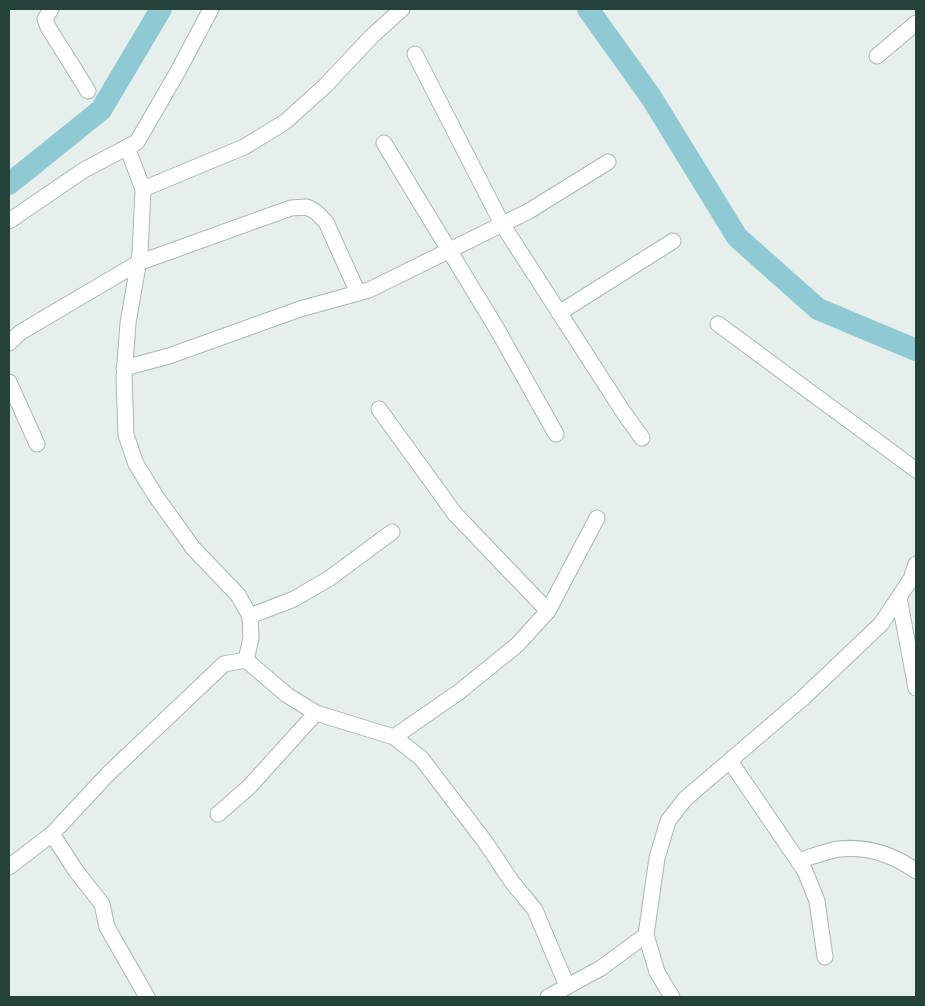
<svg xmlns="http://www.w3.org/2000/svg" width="925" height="1006" viewBox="0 0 925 1006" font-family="Cabin,sans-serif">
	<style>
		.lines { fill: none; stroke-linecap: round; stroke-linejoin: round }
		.canal { stroke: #8ec9d4; stroke-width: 22 }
		.minor-casing { stroke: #a8b8b2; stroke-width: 17 }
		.minor { stroke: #fff; stroke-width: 15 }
	</style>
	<rect width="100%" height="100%" fill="#e6efeb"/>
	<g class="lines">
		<g class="canal">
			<polyline points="588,9 651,97 737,237 818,309 916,350"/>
			<polyline points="9,184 101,110 161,9"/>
		</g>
		<g class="minor-casing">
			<g id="minor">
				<polyline points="51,9 45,19 48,27 88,91"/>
				<polyline points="415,54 502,224 624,413 642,438"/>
				<polyline points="877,56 916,23"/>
				<polyline points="384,143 497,329 556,434"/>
				<polyline points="127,147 143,189 140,254 128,323 124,377 126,435 136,464 155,495 193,548 238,595 250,616 251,638 246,660"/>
				<polyline points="143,189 244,147 285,122 325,86 372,36 402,9"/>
				<polyline points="9,221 84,170 137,142 177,73 211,9"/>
				<polyline points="559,313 673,241"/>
				<polyline points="718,324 916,470"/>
				<polyline points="9,343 21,332 138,263 291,208 307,207 316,212 326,222 358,293"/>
				<polyline points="124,368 169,356 300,309 369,290 529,211 608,162"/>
				<polyline points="9,382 37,444"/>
				<polyline points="379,409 455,514 548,611"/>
				<polyline points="899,598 916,688"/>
				<polyline points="250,616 294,599 330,578 392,532"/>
				<polyline points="394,737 421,758 486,843 512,882 535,910 567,986"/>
				<polyline points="730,761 805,871 817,901 825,957"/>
				<polyline points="218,814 249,787 316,713"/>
				<polyline points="52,834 108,774 224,664 246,660 287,695 316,713 394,737 459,692 517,645 548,611 597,518"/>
				<path d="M798,861C811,857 826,851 839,849C867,846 894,855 916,871"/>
				<polyline points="9,867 52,834 76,871 102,904 107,927 147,997"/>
				<polyline points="548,997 601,968 646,935"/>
				<polyline points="672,997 657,972 646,935 657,858 668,821 685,799 803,698 881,624 911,579 916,564"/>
			</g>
		</g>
		<use href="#minor" class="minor"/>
	</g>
	<rect width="925" height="1006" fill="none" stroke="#24423a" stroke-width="20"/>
</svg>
